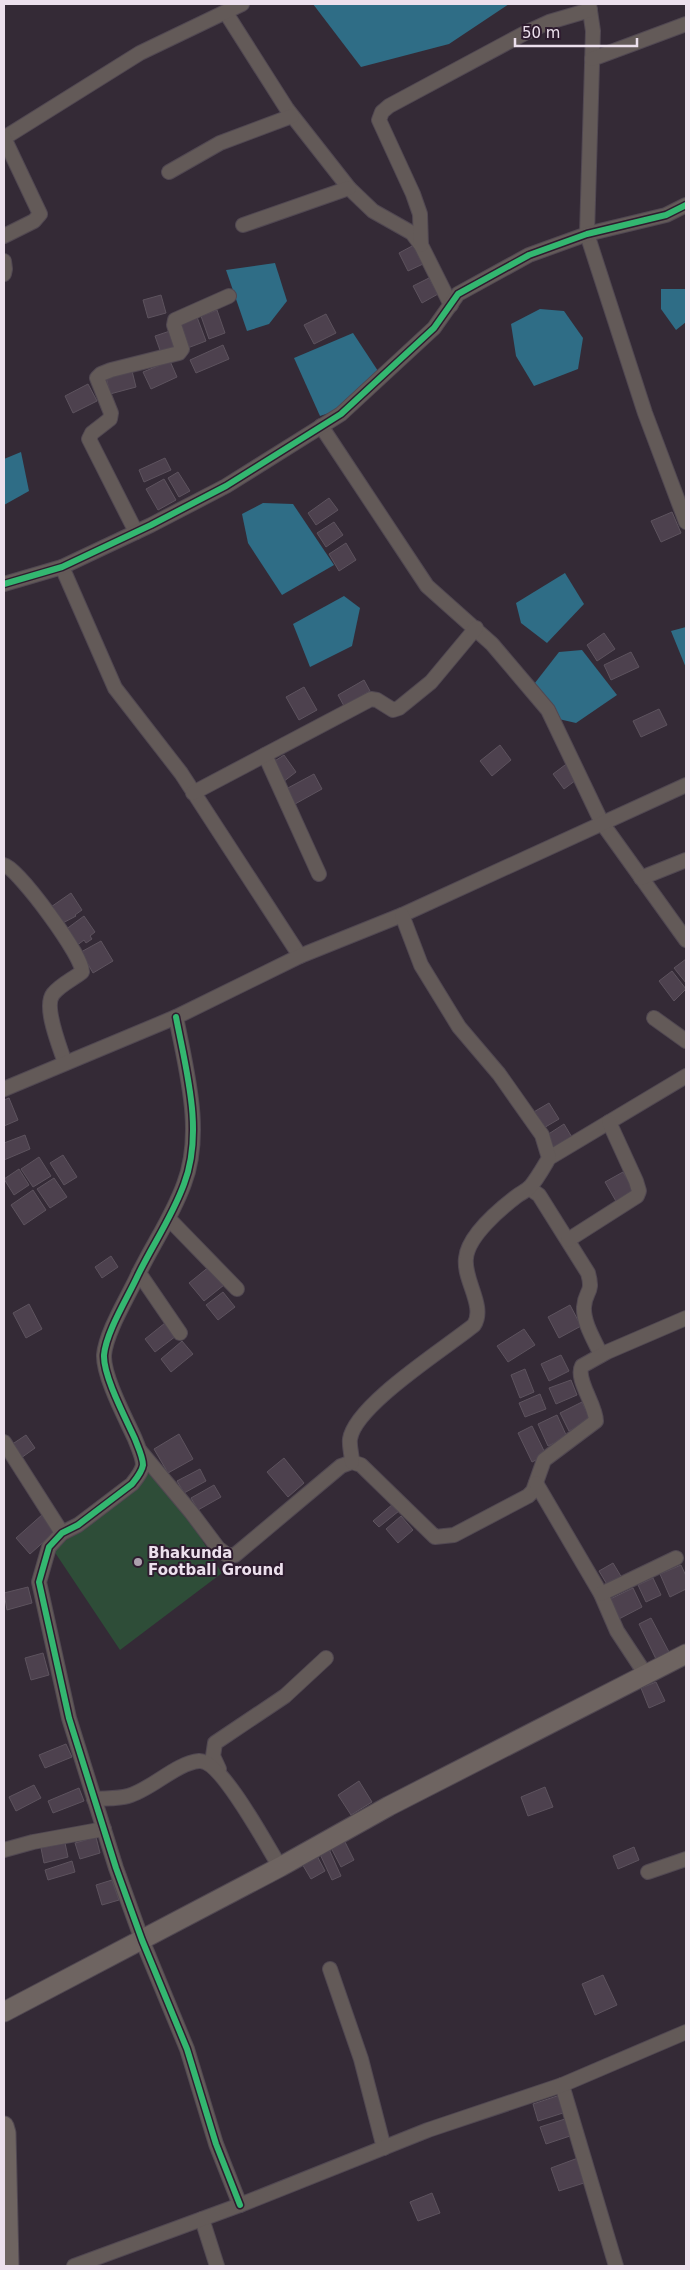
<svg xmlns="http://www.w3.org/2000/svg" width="690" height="2270" viewBox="0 0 690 2270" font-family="'DejaVu Sans',sans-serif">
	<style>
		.green { fill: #2e4d38 }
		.water { fill: #2f6d86 }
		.building { fill: #4d414e; stroke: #5d535e }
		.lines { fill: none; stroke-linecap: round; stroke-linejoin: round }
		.street-casing { stroke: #514852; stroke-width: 16 }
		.secondary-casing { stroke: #514852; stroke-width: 21 }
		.street { stroke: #635a58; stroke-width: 14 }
		.secondary { stroke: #6e6461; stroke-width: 19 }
		.cycleway-casing { stroke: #2e1c2f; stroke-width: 9 }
		.cycleway { stroke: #33b770; stroke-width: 6 }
		.poi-dot { fill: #aca0ad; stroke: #2e1c2f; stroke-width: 2 }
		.labels { text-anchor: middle; stroke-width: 4; stroke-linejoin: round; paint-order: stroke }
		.poi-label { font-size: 15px; font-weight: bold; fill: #ece0ed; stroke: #2e1c2f; text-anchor: start }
	</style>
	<rect width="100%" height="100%" fill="#342a36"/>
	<path class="green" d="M143,1471C173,1483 204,1545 222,1573L120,1650L54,1551L98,1511L126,1480L136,1472Z"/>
	<g class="water">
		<polygon points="313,4 509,4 449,44 361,67"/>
		<polygon points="275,263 287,301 269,324 247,331 226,270"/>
		<polygon points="661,289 686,289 686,322 676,330 661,309"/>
		<polygon points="540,309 564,311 583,338 578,369 534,386 516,356 511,324"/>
		<polygon points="353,333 378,371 335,411 320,416 294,358"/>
		<polygon points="21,452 29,491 4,505 4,459"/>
		<polygon points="263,503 293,504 334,565 282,595 248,543 242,514"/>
		<polygon points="565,573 584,604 547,643 521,623 516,603"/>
		<polygon points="344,596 360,608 352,646 310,667 293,624"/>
		<polygon points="686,627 686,668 671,631"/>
		<polygon points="582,650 617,695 576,723 550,717 531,688 559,652"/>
	</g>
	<g class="building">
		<polygon points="414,245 423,264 408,271 399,253"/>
		<polygon points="429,278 438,294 422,303 413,286"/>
		<polygon points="161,295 166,313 148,318 143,300"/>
		<polygon points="217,310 225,333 209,339 201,316"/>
		<polygon points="326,314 336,333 314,344 304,325"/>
		<polygon points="197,317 206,341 185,349 176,325"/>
		<polygon points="173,330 181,349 162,356 155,336"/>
		<polygon points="223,345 229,359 196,373 190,360"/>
		<polygon points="170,361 177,377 151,389 143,372"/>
		<polygon points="132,371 136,387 110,394 106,377"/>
		<polygon points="88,384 97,401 73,413 65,396"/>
		<polygon points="165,458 171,470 144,482 139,470"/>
		<polygon points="178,472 190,491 179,497 168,478"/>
		<polygon points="164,479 176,500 158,510 146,489"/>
		<polygon points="329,498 338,510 316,525 308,513"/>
		<polygon points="672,512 681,533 661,542 651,521"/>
		<polygon points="334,522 343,535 326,547 317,533"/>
		<polygon points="346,543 356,560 339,571 329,554"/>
		<polygon points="604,633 615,649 597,661 587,645"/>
		<polygon points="631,652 639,667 611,680 604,665"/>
		<polygon points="364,680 370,691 344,706 338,695"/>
		<polygon points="304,687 317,710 299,720 286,697"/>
		<polygon points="659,709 667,725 641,737 633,721"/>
		<polygon points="500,745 511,760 492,776 480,761"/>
		<polygon points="284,755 296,772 283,782 270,764"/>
		<polygon points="569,762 580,777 564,789 553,774"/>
		<polygon points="314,774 322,789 295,804 286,789"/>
		<polygon points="71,893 82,910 75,915 76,916 59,925 48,909"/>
		<polygon points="84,916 95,932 90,936 92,939 86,943 84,940 76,946 65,930"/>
		<polygon points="101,941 113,961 93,973 81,952"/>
		<polygon points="686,959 686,983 674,968"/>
		<polygon points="672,971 686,989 674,1001 659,981"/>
		<polygon points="9,1098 18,1120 4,1126 4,1100"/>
		<polygon points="549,1103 559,1119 542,1129 532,1113"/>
		<polygon points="564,1124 573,1139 555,1150 547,1135"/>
		<polygon points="25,1135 30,1149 4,1160 4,1143"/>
		<polygon points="63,1155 77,1177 64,1185 50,1163"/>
		<polygon points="39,1157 51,1176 33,1187 21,1169"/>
		<polygon points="19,1169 29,1185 14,1195 4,1179"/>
		<polygon points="623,1172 635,1192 617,1203 605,1182"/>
		<polygon points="54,1178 67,1197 50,1208 37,1189"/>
		<polygon points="33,1190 46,1210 24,1225 11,1205"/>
		<polygon points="111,1256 118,1267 102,1278 95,1267"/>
		<polygon points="210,1266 224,1285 204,1301 189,1283"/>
		<polygon points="223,1292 235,1307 218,1320 206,1305"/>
		<polygon points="29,1304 42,1329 26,1338 13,1313"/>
		<polygon points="570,1305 581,1326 559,1338 548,1317"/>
		<polygon points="165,1323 176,1336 155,1352 145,1339"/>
		<polygon points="524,1329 535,1345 508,1362 497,1346"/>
		<polygon points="182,1341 193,1354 171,1372 161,1359"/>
		<polygon points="561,1355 569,1371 549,1381 541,1364"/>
		<polygon points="525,1369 534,1392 520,1398 511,1375"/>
		<polygon points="571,1380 577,1395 556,1404 549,1388"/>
		<polygon points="540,1394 546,1409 525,1417 519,1403"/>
		<polygon points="582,1402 591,1420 569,1431 560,1413"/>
		<polygon points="557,1415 567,1437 548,1446 538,1424"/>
		<polygon points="532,1426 546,1455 532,1462 518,1433"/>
		<polygon points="179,1434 193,1459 168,1473 154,1449"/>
		<polygon points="26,1435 35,1448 21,1458 11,1445"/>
		<polygon points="284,1458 304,1483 288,1497 267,1472"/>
		<polygon points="200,1469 206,1481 184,1493 177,1481"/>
		<polygon points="214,1485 221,1497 198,1510 191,1498"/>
		<polygon points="393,1504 399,1511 379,1527 373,1521"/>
		<polygon points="43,1514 57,1530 30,1554 16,1538"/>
		<polygon points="401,1516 413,1530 398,1543 386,1529"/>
		<polygon points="613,1563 622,1578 608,1586 599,1571"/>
		<polygon points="681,1565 686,1576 686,1589 670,1597 660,1574"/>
		<polygon points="653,1578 661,1595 646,1602 638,1585"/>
		<polygon points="28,1587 32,1603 7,1610 4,1593"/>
		<polygon points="633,1588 642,1607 615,1621 606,1601"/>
		<polygon points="651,1618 669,1652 656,1659 639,1624"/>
		<polygon points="43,1653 49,1675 31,1680 25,1658"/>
		<polygon points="656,1682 665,1701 649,1708 641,1688"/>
		<polygon points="66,1744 72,1757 45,1768 39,1755"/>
		<polygon points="359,1781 372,1802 351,1815 338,1795"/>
		<polygon points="34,1785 41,1798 16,1811 9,1797"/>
		<polygon points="545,1787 553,1807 528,1816 521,1797"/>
		<polygon points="79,1788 84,1801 53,1813 48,1801"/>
		<polygon points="96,1837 100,1853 80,1859 75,1843"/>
		<polygon points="343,1838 354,1860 341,1867 329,1844"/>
		<polygon points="65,1843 68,1857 44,1863 41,1848"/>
		<polygon points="328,1847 341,1876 332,1880 319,1852"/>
		<polygon points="634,1847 639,1860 618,1869 613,1856"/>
		<polygon points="316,1854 325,1871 311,1879 301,1862"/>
		<polygon points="72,1861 75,1872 48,1880 45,1870"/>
		<polygon points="112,1880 119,1900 102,1905 96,1885"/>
		<polygon points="603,1975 617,2005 595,2015 582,1984"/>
		<polygon points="560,2095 566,2112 538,2121 533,2104"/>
		<polygon points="565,2119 570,2136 546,2144 540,2127"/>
		<polygon points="578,2158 587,2182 559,2191 551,2168"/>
		<polygon points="432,2193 440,2213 418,2221 410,2202"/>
	</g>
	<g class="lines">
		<g class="street-casing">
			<g id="street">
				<polyline points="589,4 593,31 587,234 645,413 686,522"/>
				<polyline points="226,13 287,109 349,188 373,211 412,233 421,245 451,305"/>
				<polyline points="592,59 686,24"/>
				<polyline points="4,138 140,53 242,4"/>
				<polyline points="169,172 220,143 292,116"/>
				<polyline points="243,225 349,188"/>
				<polyline points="4,236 34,221 40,214 4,138"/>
				<polyline points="421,245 420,214 413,194 379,120 382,112 389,106 525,33 549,22 590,10"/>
				<polyline points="4,261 5,269 4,274"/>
				<polyline points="321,426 427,586 492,644 548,710 602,823 686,940"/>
				<polyline points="136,532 89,439 92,433 110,419 111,413 97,378 101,374 111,370 179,353 182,349 174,325 175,320 229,296"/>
				<polyline points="62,567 115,688 181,773 300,956"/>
				<polyline points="4,584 62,567 151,525 226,486 341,414 434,328 458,294 529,255 587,234 666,215 686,205"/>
				<polyline points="265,755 319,874"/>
				<polyline points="193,793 371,699 377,700 393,710 399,708 431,682 476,628"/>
				<path d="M4,865C18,868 85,959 82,972C73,979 60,985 53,994C43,1007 60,1047 65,1063"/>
				<polyline points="641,878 686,860"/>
				<path d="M176,1017C186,1070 204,1132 184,1184C172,1217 153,1244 138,1275C128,1297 106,1332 104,1355C103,1376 126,1419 135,1439C138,1447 143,1457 143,1465C142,1472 136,1479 132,1484L78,1525L62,1533L49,1547L39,1582L69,1718L116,1868L142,1940L187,2049L216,2144L240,2205"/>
				<polyline points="654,1018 686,1041"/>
				<polyline points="4,1089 176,1017 300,956 402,915 686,785"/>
				<polyline points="549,1158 686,1076"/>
				<path d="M529,1188L539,1195L588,1273C594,1294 585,1290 584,1307C583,1323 595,1341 601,1355"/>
				<polyline points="169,1219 237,1289"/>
				<polyline points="568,1240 637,1196 639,1191 636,1181 609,1122"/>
				<polyline points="139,1273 180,1333"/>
				<polyline points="4,1442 62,1533"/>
				<path d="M140,1451L191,1512L218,1548L227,1555H235L341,1466L352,1462L361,1465L435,1537L454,1535L528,1496L533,1491L544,1460L596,1421C596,1405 575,1379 582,1366L607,1352L686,1318"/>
				<path d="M352,1462C352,1455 349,1446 350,1439C355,1405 446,1348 474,1325C486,1306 463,1280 466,1258C468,1236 500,1209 517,1196C521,1193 526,1191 530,1187C537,1179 543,1168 549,1158L542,1135L499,1074L459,1027L421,965L402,915"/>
				<polyline points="536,1483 601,1594 617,1631 646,1675"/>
				<polyline points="601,1594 676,1558"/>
				<polyline points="219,1769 213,1756 215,1743 285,1696 326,1658"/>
				<path d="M94,1799C105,1798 118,1799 128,1796C151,1790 176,1763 199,1761C221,1759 268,1848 280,1867"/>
				<polyline points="4,1850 33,1842 104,1829"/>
				<polyline points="648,1872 686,1859"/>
				<polyline points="330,1969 361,2059 384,2148"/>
				<polyline points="562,2085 616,2266"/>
				<polyline points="202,2219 217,2266"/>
				<polyline points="74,2266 240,2205 428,2130 562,2085 686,2032"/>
			</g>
		</g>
		<g class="secondary-casing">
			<g id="secondary">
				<polyline points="4,2012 280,1867 389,1806 686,1654"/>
				<polyline points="4,2126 6,2133 9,2266"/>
			</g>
		</g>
		<use href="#street" class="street"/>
		<use href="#secondary" class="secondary"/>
		<g class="cycleway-casing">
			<g id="cycleway">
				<polyline points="4,584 62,567 151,525 226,486 341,414 434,328 458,294 529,255 587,234 666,215 686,205"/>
				<path d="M176,1017C186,1070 204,1132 184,1184C172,1217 153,1244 138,1275C128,1297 106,1332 104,1355C103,1376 126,1419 135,1439C138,1447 143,1457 143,1465C142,1472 136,1479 132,1484L78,1525L62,1533L49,1547L39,1582L69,1718L116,1868L142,1940L187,2049L216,2144L240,2205"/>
			</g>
		</g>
		<use href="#cycleway" class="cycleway"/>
	</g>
	<circle class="poi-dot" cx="138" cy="1562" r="5"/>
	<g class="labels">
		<g class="poi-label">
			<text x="148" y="1558">Bhakunda<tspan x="148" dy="17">Football Ground</tspan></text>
		</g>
	</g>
	<rect width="690" height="2270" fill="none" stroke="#ece0ed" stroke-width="10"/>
	<path d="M515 38v8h122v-8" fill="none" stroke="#ece0ed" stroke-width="2.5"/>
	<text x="522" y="38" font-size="15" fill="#ece0ed" stroke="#2e1c2f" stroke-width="4" paint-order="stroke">50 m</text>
</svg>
